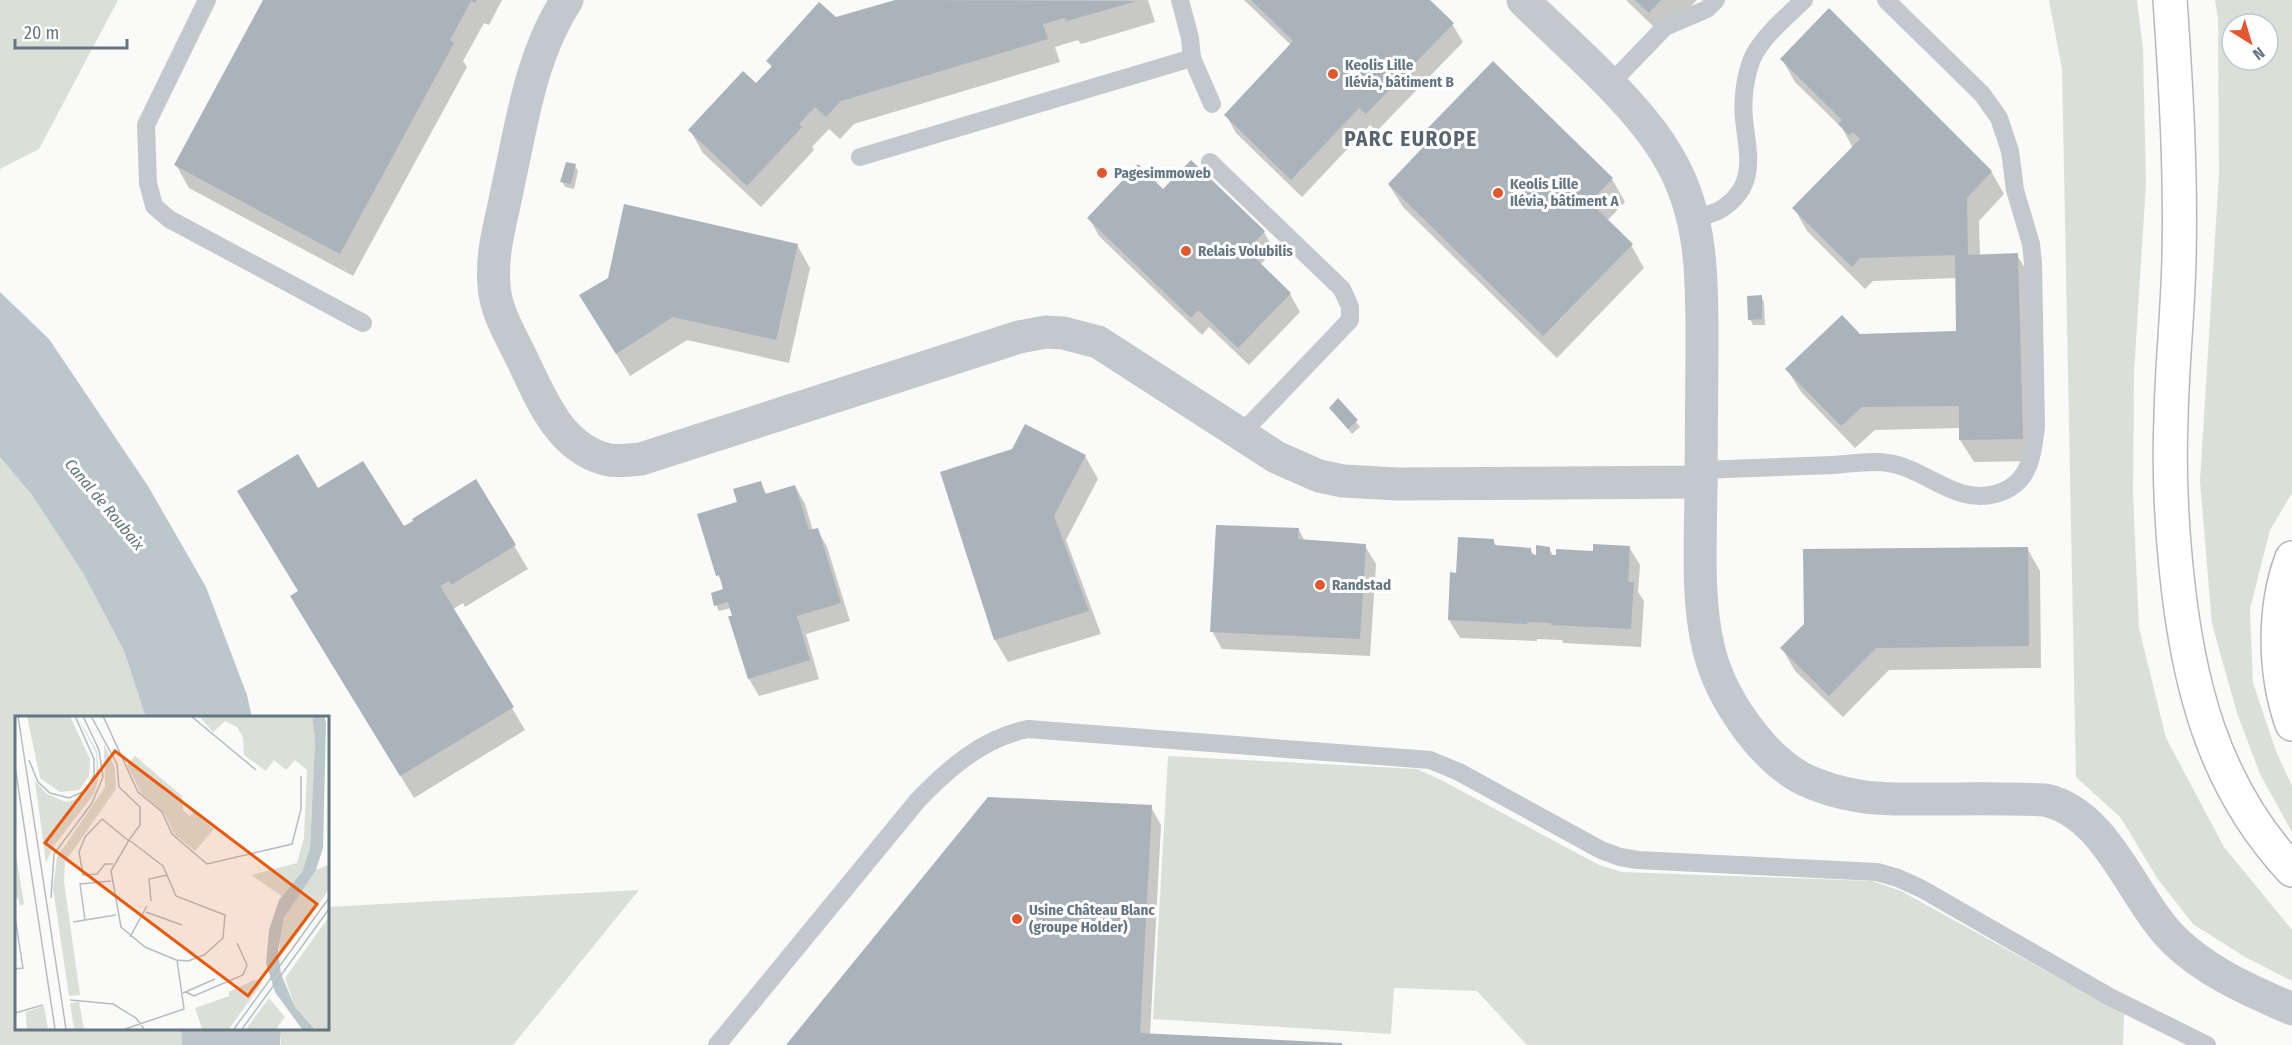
<svg xmlns="http://www.w3.org/2000/svg" width="2292" height="1045" viewBox="0 0 2292 1045" font-family="'Fira Sans Condensed',sans-serif">
	<style>
		.green { fill: #dadfd7; fill-rule: evenodd }
		.water { fill: #bbc7cb }
		.shadow { fill: #0003 }
		.building { fill: #aab3b9 }
		.lines { fill: none; stroke-linecap: round; stroke-linejoin: round }
		.highway-casing { stroke: #b4b9bd; stroke-width: 36 }
		.lane { stroke: #c3c8cc; stroke-width: 18 }
		.street { stroke: #c3c8cc; stroke-width: 33 }
		.highway { stroke: #fff; stroke-width: 33 }
		.poi-dot { fill: #e4572e; stroke: #fff; stroke-width: 2 }
		.labels { text-anchor: middle; stroke-width: 6; stroke-linejoin: round; paint-order: stroke }
		.poi-label { font-size: 15px; font-weight: bold; fill: #657683; stroke: #fff; text-anchor: start }
		.water-label { font-size: 16px; font-style: italic; fill: #60757c; stroke: #fff }
		.district-label { font-size: 21px; font-weight: bold; letter-spacing: 1.5px; fill: #57646e; stroke: #fff }
		.inset-road { fill: none; stroke: #b5bdc2; stroke-width: 1.5 }
		.view { fill: #e8590c; fill-opacity: 0.15; stroke: #e8590c; stroke-width: 3 }
		.inset-edge { fill: none; stroke: #657683; stroke-width: 3 }
	</style>
	<rect width="100%" height="100%" fill="#fafaf8"/>
	<g class="green">
		<polygon points="0,0 118,0 39,149 0,169"/>
		<polygon points="2049,0 2137,0 2143,49 2146,184 2134,372 2133,495 2139,628 2166,738 2224,847 2292,930 2292,981 2245,957 2193,924 2157,878 2121,818 2076,777 2062,69"/>
		<path d="M2215,0H2292V493L2270,530L2250,609L2253,683L2276,751L2292,786V832L2260,774L2237,713L2212,624L2200,481L2219,174L2218,18ZM2232,24H2268V60H2232Z"/>
		<polygon points="0,457 32,495 83,573 124,651 146,718 16,718 16,1028 181,1029 182,1045 0,1045"/>
		<polygon points="1168,756 1417,769 1441,780 1599,865 1622,872 1872,881 1901,891 2124,1014 2123,1045 1527,1045 1477,991 1394,988 1391,1034 1153,1019"/>
		<polygon points="639,890 513,1045 281,1045 281,1029 327,1028 327,907"/>
	</g>
	<g class="water">
		<polygon points="0,292 49,339 148,486 206,587 247,695 252,718 146,718 124,651 83,573 32,495 0,457"/>
		<polygon points="181,1029 281,1029 280,1045 182,1045"/>
	</g>
	<g class="shadow">
		<polygon points="264,0 502,0 489,25 484,23 463,61 467,67 353,276 189,188 176,165"/>
		<polygon points="900,0 1148,0 1155,22 1081,44 1078,40 1055,47 1060,62 854,124 840,139 829,129 812,147 814,150 761,207 703,153 690,130 756,85 772,68 768,61 835,19"/>
		<polygon points="1244,0 1428,0 1452,24 1463,42 1377,131 1370,125 1302,197 1236,133 1226,115 1291,45"/>
		<polygon points="1626,0 1697,0 1662,35"/>
		<polygon points="1782,59 1991,171 2004,194 1979,221 1980,256 2017,255 2031,278 2035,461 1974,462 1960,440 1960,428 1875,430 1855,448 1801,392 1787,369 1958,333 1957,278 1873,281 1865,289 1807,231 1794,208 1853,148 1842,128 1795,82"/>
		<polygon points="1493,63 1612,179 1625,202 1607,221 1631,245 1644,268 1557,358 1403,207 1389,185 1429,144 1424,134"/>
		<polygon points="575,166 578,171 574,189 565,187 562,181"/>
		<polygon points="1163,191 1264,232 1274,250 1260,265 1290,294 1300,312 1249,365 1209,327 1202,335 1099,236 1089,218"/>
		<polygon points="797,245 810,268 789,363 687,340 630,376 581,296"/>
		<polygon points="1761,297 1764,302 1765,325 1753,325 1750,319"/>
		<polygon points="1338,400 1360,427 1352,434 1331,409"/>
		<polygon points="1085,456 1098,479 1066,540 1101,634 1008,662 995,640 942,473"/>
		<polygon points="476,481 528,569 465,607 463,603 453,609 525,730 414,798 305,620 300,592 318,490 403,529"/>
		<polygon points="760,482 767,495 795,486 805,504 813,531 817,529 827,547 850,621 806,634 819,679 759,696 749,679 731,608 719,611 716,605 725,587 718,575 739,503"/>
		<polygon points="1299,530 1305,541 1365,546 1376,564 1370,656 1222,649 1212,631"/>
		<polygon points="1493,540 1497,547 1530,549 1535,556 1549,548 1554,557 1629,547 1640,565 1638,592 1644,601 1641,647 1563,643 1562,640 1537,639 1537,641 1460,638 1449,620 1458,574"/>
		<polygon points="2027,548 2040,571 2041,668 1889,670 1843,717 1795,671 1782,648"/>
		<polygon points="1151,807 1161,825 1150,1035 1348,1045 788,1045"/>
	</g>
	<g class="building">
		<polygon points="263,0 477,0 475,3 471,1 450,40 454,43 340,254 174,165"/>
		<polygon points="895,0 1137,1 1067,21 1065,18 1043,24 1048,39 841,101 826,117 815,107 799,124 802,127 747,186 688,130 743,71 756,83 772,66 766,61 819,2 836,17"/>
		<polygon points="1251,0 1430,0 1454,23 1366,114 1359,108 1291,180 1224,115 1293,41"/>
		<polygon points="1635,0 1661,0 1649,13"/>
		<polygon points="1829,8 1992,171 1967,198 1968,255 2018,253 2023,439 1959,440 1959,406 1862,407 1841,426 1785,369 1842,315 1860,334 1956,331 1955,255 1860,258 1852,267 1792,208 1860,139 1853,132 1849,135 1838,124 1842,120 1780,59"/>
		<polygon points="1493,61 1613,178 1590,202 1633,244 1543,336 1388,184 1429,141 1422,134"/>
		<polygon points="1191,160 1265,231 1247,250 1291,293 1238,348 1198,310 1191,318 1087,218 1138,164 1163,189"/>
		<polygon points="566,162 576,164 571,184 560,182"/>
		<polygon points="624,204 798,244 776,340 673,317 616,354 579,295 608,278"/>
		<polygon points="1762,295 1762,319 1748,320 1747,296"/>
		<polygon points="1338,398 1358,420 1348,429 1329,408"/>
		<polygon points="1025,424 1086,455 1054,516 1089,611 994,640 940,472 1012,449"/>
		<polygon points="298,454 318,488 363,461 404,526 413,521 412,519 476,479 516,545 451,585 449,581 440,586 514,707 400,776 290,596 298,591 237,491"/>
		<polygon points="761,481 765,494 795,485 809,530 818,528 841,603 797,616 810,660 748,679 728,616 732,616 728,602 714,606 711,593 723,589 719,575 716,576 697,514 737,502 733,489"/>
		<polygon points="1216,525 1299,528 1298,539 1366,544 1360,639 1210,632"/>
		<polygon points="1458,537 1494,539 1494,545 1531,548 1531,554 1536,555 1536,545 1550,547 1550,555 1556,555 1556,549 1593,551 1593,544 1630,546 1628,582 1634,582 1631,629 1551,625 1551,623 1527,622 1528,624 1448,620 1450,572 1456,573"/>
		<polygon points="2028,547 2029,646 1876,648 1829,696 1780,648 1804,624 1803,549"/>
		<polygon points="988,797 1152,805 1140,1033 1342,1043 1342,1045 786,1045"/>
	</g>
	<g class="lines">
		<g class="highway-casing">
			<g id="highway">
				<path d="M2170,0C2176,86 2181,172 2179,258C2178,311 2172,364 2171,417C2169,467 2171,517 2176,567C2187,680 2212,784 2292,870"/>
				<path d="M2292,558C2273,608 2274,673 2292,724"/>
			</g>
		</g>
		<g class="lane">
			<polyline points="207,0 146,125 148,183 154,206 169,219 363,323"/>
			<polyline points="1180,0 1190,38 1192,58 1212,104"/>
			<polyline points="1609,85 1665,27 1707,9 1716,0"/>
			<polyline points="860,157 1192,58"/>
			<polyline points="1210,162 1342,289 1350,307 1350,320 1241,434"/>
			<path d="M1694,219C1702,216 1713,214 1720,210C1758,186 1748,156 1744,119C1742,100 1745,77 1752,59C1761,38 1787,16 1804,0"/>
			<path d="M1701,470C1745,468 1789,467 1833,465C1850,464 1871,460 1888,463C1925,468 1955,505 1995,494C2029,485 2033,457 2036,426L2033,263L2031,244L2015,190L2010,151L1999,118L1982,94L1886,0"/>
			<path d="M717,1045L918,800C949,768 983,738 1028,729L1430,760L1459,772L1601,850L1620,857L1638,860L1877,872L1898,878L1922,889L2110,997L2207,1045"/>
		</g>
		<g class="street">
			<path d="M567,0C531,55 522,122 508,186C502,218 491,251 494,285C495,310 510,334 521,357C540,396 558,446 605,459C616,462 629,460 641,459L1019,337L1046,332L1063,333L1098,342L1276,457L1319,476L1343,481L1398,484L1701,482C1701,438 1702,394 1702,350C1702,285 1704,219 1670,160C1638,103 1570,47 1523,0"/>
			<path d="M1701,482C1701,535 1696,599 1709,650C1720,696 1760,756 1803,779C1820,787 1840,793 1859,796C1881,800 1904,799 1927,799C1966,799 2006,798 2045,800C2107,813 2132,898 2173,939C2206,972 2251,991 2292,1009"/>
		</g>
		<use href="#highway" class="highway"/>
	</g>
	<g class="poi-dot">
		<circle cx="1333" cy="74" r="6"/>
		<circle cx="1102" cy="173" r="6"/>
		<circle cx="1498" cy="193" r="6"/>
		<circle cx="1186" cy="251" r="6"/>
		<circle cx="1320" cy="585" r="6"/>
		<circle cx="1017" cy="919" r="6"/>
	</g>
	<g class="labels">
		<g class="poi-label">
			<text x="1345" y="70">Keolis Lille<tspan x="1345" dy="17">Ilévia, bâtiment B</tspan></text>
			<text x="1114" y="178">Pagesimmoweb</text>
			<text x="1510" y="189">Keolis Lille<tspan x="1510" dy="17">Ilévia, bâtiment A</tspan></text>
			<text x="1198" y="256">Relais Volubilis</text>
			<text x="1332" y="590">Randstad</text>
			<text x="1029" y="915">Usine Château Blanc<tspan x="1029" dy="17">(groupe Holder)</tspan></text>
		</g>
		<g class="water-label">
			<text transform="translate(105 504) rotate(50)" y="6">Canal de Roubaix</text>
		</g>
		<g class="district-label">
			<text x="1411" y="146">PARC EUROPE</text>
		</g>
	</g>
	<g transform="translate(15 716)">
		<rect width="314" height="314" fill="#fafaf8"/>
		<path d="M12,0H55L75,43L74,60L64,74L45,76L25,62ZM62,0L82,35L84,61L79,78L38,131L31,147L20,65L32,78L51,86L67,82L82,62L81,37ZM184,0H297L300,24L295,132L287,156L268,181L236,159L282,147L289,122L292,54L280,44L271,54L259,44L251,55L229,39L228,21L222,11L210,5L198,16ZM89,28L100,52L101,73L50,146L49,166L65,279L54,280L38,172L42,141L90,71ZM120,40L167,80L168,94L175,100L179,96L199,113L180,135L159,118L149,97L126,77L112,49ZM0,133L9,188L5,190L3,182H0ZM313,149V175L264,243L265,214L272,197L301,154ZM313,202V313H301L280,291L270,262ZM239,264L248,266L214,313H187L180,292L214,280V276ZM254,282L270,301L261,313H231ZM64,286L69,313H59L55,287ZM29,290L33,313H12L11,296Z" fill="#dadfd7"/>
		<path d="M297,0H309L311,7L308,132L301,154L269,202L263,234L266,258L280,291L300,313H287L260,276L251,247L254,214L264,184L287,156L295,132L300,24Z" fill="#bbc7cb"/>
		<path class="inset-road" d="M3,0L51,313M76,0L102,48L104,71L125,91V109L114,124M88,0L123,76L147,96L157,118L192,148L277,128L286,93V60M176,0L241,54M14,44L23,66L35,77L54,82L72,74L79,59V43L60,0M0,50L40,313M114,124L148,150L161,180L210,199L208,222L189,239L173,245L161,244L130,231L106,211L96,155ZM98,148H90L82,158L68,159L64,136L70,121L87,103L114,125M36,182L39,138L77,87L88,61L84,34L68,0M136,185L134,163L152,159M131,196L167,209M0,201L8,252L0,253M70,204L65,168L96,165M58,206L101,199M115,221L132,190M171,276L179,280L228,259L232,249L222,227M168,277L200,263M55,284L98,288L121,302L129,313M0,297L28,289M110,313L169,293L162,244M219,313L314,182M227,313L314,193"/>
		<path class="view" d="M100,35L302,188L233,280L30,127Z"/>
		<rect width="314" height="314" class="inset-edge"/>
	</g>
	<g transform="translate(2250 42) rotate(143)"><circle r="28" fill="#ffffff" stroke="#c1c8cd" stroke-width="1.5"/>
	<path d="M0-4.5L10 22L0 15L-10 22Z" fill="#e4572e"/>
	<text y="-9" font-size="16" font-weight="bold" text-anchor="middle" fill="#657683">N</text>
	</g>
	<path d="M15 39v9h112v-9" fill="none" stroke="#657683" stroke-width="3"/>
	<text x="24" y="39" font-size="18" fill="#657683" stroke="#ffffff" stroke-width="4.5" paint-order="stroke">20 m</text>
</svg>
